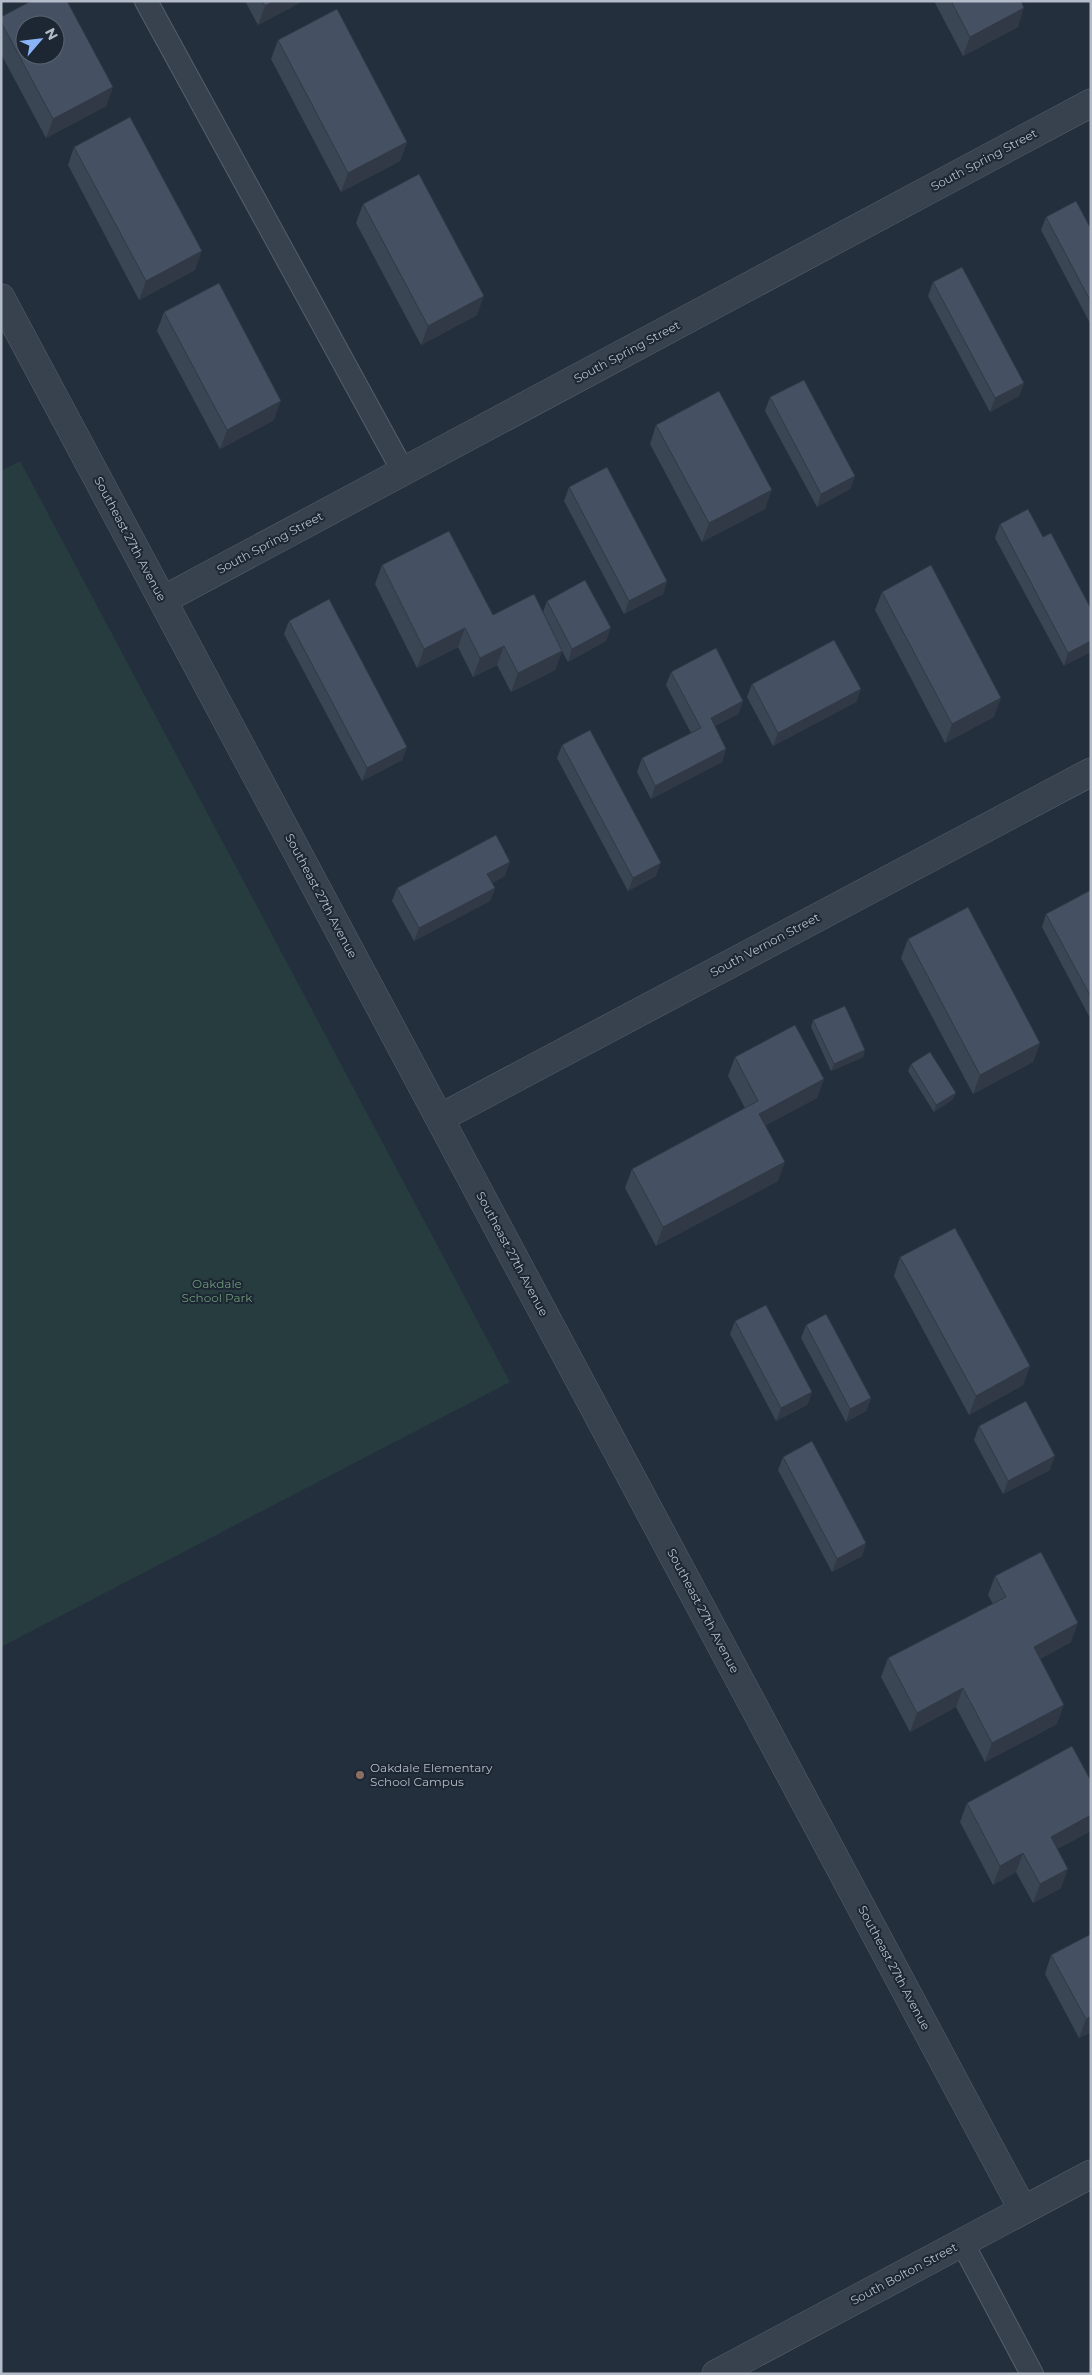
<svg xmlns="http://www.w3.org/2000/svg" width="1092" height="2375" viewBox="0 0 1092 2375" font-family="Montserrat,sans-serif">
	<style>
		.park { fill: #263c3f }
		.lines { fill: none; stroke-linecap: round; stroke-linejoin: round }
		.service-casing { stroke: #565f6c; stroke-width: 24 }
		.minor-casing { stroke: #565f6c; stroke-width: 29 }
		.tertiary-casing { stroke: #565f6c; stroke-width: 29 }
		.service { stroke: #38414e; stroke-width: 22 }
		.minor { stroke: #38414e; stroke-width: 28 }
		.tertiary { stroke: #38414e; stroke-width: 28 }
		.wall { fill: #3b4654 }
		.shaded-wall { fill: #303945 }
		.building { fill: #455162; stroke: #303945; fill-rule: evenodd }
		.education-dot { fill: #8d6e63; stroke: #1d2633; stroke-width: 2 }
		.labels { text-anchor: middle; stroke-width: 4; stroke-linejoin: round; paint-order: stroke }
		.street-label { font-size: 12px; fill: #b4bcc9; stroke: #1d2633 }
		.park-label { font-size: 12px; fill: #6b9a76; stroke: #1d2633 }
		.poi-label { font-size: 12px; fill: #b4bcc9; stroke: #1d2633; text-anchor: start }
	</style>
	<rect width="100%" height="100%" fill="#242f3e"/>
	<polygon class="park" points="20,461 510,1382 1,1647 1,471"/>
	<g class="lines">
		<g class="service-casing">
			<g id="service">
				<polyline points="146,1 403,471"/>
				<polyline points="962,2242 1032,2374"/>
			</g>
		</g>
		<g class="minor-casing">
			<g id="minor">
				<polyline points="1,298 1023,2210"/>
				<polyline points="163,600 1091,103"/>
				<polyline points="440,1118 1091,772"/>
			</g>
		</g>
		<g class="tertiary-casing">
			<polyline id="tertiary" points="716,2374 1091,2174"/>
		</g>
		<use href="#service" class="service"/>
		<use href="#minor" class="minor"/>
		<use href="#tertiary" class="tertiary"/>
	</g>
	<g class="wall">
		<polygon points="245,1 303,1 258,25"/>
		<polygon points="934,1 1021,1 1018,27 963,56"/>
		<polygon points="1,17 113,87 106,106 46,138 1,54"/>
		<polygon points="278,40 407,142 400,161 341,192 271,59"/>
		<polygon points="74,147 195,270 139,300 68,165"/>
		<polygon points="363,204 477,315 421,345 356,223"/>
		<polygon points="1046,217 1091,229 1091,325 1041,230"/>
		<polygon points="933,282 1024,383 1019,396 990,412 928,296"/>
		<polygon points="164,312 274,420 220,449 157,331"/>
		<polygon points="770,397 855,476 850,489 817,507 765,411"/>
		<polygon points="656,425 765,509 702,542 650,444"/>
		<polygon points="569,487 667,581 663,594 624,614 564,501"/>
		<polygon points="1000,524 1043,537 1091,609 1064,666 995,538"/>
		<polygon points="382,565 493,615 543,612 547,601 606,641 568,662 562,651 555,670 511,692 497,665 473,677 458,647 417,668 375,584"/>
		<polygon points="882,592 994,717 945,743 875,610"/>
		<polygon points="289,621 407,747 402,760 362,781 284,634"/>
		<polygon points="671,672 743,701 738,714 715,726 726,749 722,762 651,799 637,772 642,758 691,733 666,685"/>
		<polygon points="752,684 861,689 856,702 773,746 747,697"/>
		<polygon points="562,745 656,876 628,891 557,758"/>
		<polygon points="505,876 492,883 495,888 490,901 414,941 392,901 397,888"/>
		<polygon points="1091,890 1091,1020 1042,927 1046,914"/>
		<polygon points="908,939 1040,1043 1033,1062 973,1094 901,958"/>
		<polygon points="813,1020 865,1050 863,1057 831,1071 811,1027"/>
		<polygon points="735,1057 824,1079 817,1098 766,1125 778,1181 656,1246 625,1188 632,1169 745,1108 728,1076"/>
		<polygon points="911,1064 953,1099 934,1112 908,1071"/>
		<polygon points="900,1257 1030,1366 1023,1385 969,1415 894,1276"/>
		<polygon points="735,1321 812,1392 807,1405 776,1421 730,1334"/>
		<polygon points="806,1325 871,1398 866,1411 846,1422 801,1338"/>
		<polygon points="979,1426 1050,1470 1003,1494 974,1440"/>
		<polygon points="783,1457 866,1543 862,1556 832,1572 778,1470"/>
		<polygon points="995,1576 1071,1642 1040,1659 1057,1724 985,1762 956,1707 910,1732 881,1677 888,1658 993,1604 988,1595"/>
		<polygon points="967,1803 1091,1831 1057,1849 1061,1888 1033,1903 1016,1872 993,1885 960,1822"/>
		<polygon points="1091,1934 1091,2032 1079,2038 1045,1974 1051,1955"/>
	</g>
	<g class="shaded-wall">
		<polygon points="274,1 303,1 258,25 265,6"/>
		<polygon points="1024,8 1018,27 963,56 970,37"/>
		<polygon points="113,87 106,106 46,138 53,119"/>
		<polygon points="407,142 400,161 341,192 348,173"/>
		<polygon points="202,251 195,270 139,300 146,281"/>
		<polygon points="484,296 477,315 421,345 428,326"/>
		<polygon points="1024,383 1019,396 990,412 995,398"/>
		<polygon points="281,401 274,420 220,449 227,430"/>
		<polygon points="855,476 850,489 817,507 821,494"/>
		<polygon points="772,490 765,509 702,542 709,523"/>
		<polygon points="667,581 663,594 624,614 629,601"/>
		<polygon points="465,628 458,647 417,668 424,649"/>
		<polygon points="611,628 606,641 568,662 572,649"/>
		<polygon points="1091,641 1091,652 1064,666 1068,653"/>
		<polygon points="504,646 497,665 473,677 480,658"/>
		<polygon points="562,651 555,670 511,692 518,673"/>
		<polygon points="861,689 856,702 773,746 778,733"/>
		<polygon points="1001,698 994,717 945,743 952,724"/>
		<polygon points="743,701 738,714 706,731 711,718"/>
		<polygon points="407,747 402,760 362,781 367,768"/>
		<polygon points="726,749 722,762 651,799 655,786"/>
		<polygon points="510,862 505,876 483,888 487,874"/>
		<polygon points="661,863 656,876 628,891 633,878"/>
		<polygon points="495,888 490,901 414,941 419,928"/>
		<polygon points="1040,1043 1033,1062 973,1094 980,1075"/>
		<polygon points="865,1050 863,1057 831,1071 834,1064"/>
		<polygon points="824,1079 817,1098 752,1133 759,1114"/>
		<polygon points="956,1093 953,1099 934,1112 936,1105"/>
		<polygon points="785,1162 778,1181 656,1246 663,1227"/>
		<polygon points="1030,1366 1023,1385 969,1415 976,1396"/>
		<polygon points="812,1392 807,1405 776,1421 781,1408"/>
		<polygon points="871,1398 866,1411 846,1422 850,1409"/>
		<polygon points="1055,1456 1050,1470 1003,1494 1008,1481"/>
		<polygon points="866,1543 862,1556 832,1572 837,1559"/>
		<polygon points="1078,1623 1071,1642 1027,1666 1034,1647"/>
		<polygon points="963,1688 956,1707 910,1732 917,1713"/>
		<polygon points="1064,1705 1057,1724 985,1762 992,1743"/>
		<polygon points="1091,1815 1091,1831 1044,1856 1051,1837"/>
		<polygon points="1023,1853 1016,1872 993,1885 1000,1866"/>
		<polygon points="1068,1869 1061,1888 1033,1903 1040,1884"/>
		<polygon points="1091,2016 1091,2032 1079,2038 1086,2019"/>
	</g>
	<g class="building">
		<path d="M31,1H67L113,87L53,119L1,22V17ZM25,25H55V55H25Z"/>
		<polygon points="262,1 274,1 265,6"/>
		<polygon points="951,1 1021,1 1024,8 970,37"/>
		<polygon points="337,9 407,142 348,173 278,40"/>
		<polygon points="130,117 202,251 146,281 74,147"/>
		<polygon points="419,174 484,296 428,326 363,204"/>
		<polygon points="1076,201 1091,229 1091,302 1046,217"/>
		<polygon points="962,267 1024,383 995,398 933,282"/>
		<polygon points="219,283 281,401 227,430 164,312"/>
		<polygon points="804,380 855,476 821,494 770,397"/>
		<polygon points="719,391 772,490 709,523 656,425"/>
		<polygon points="607,467 667,581 629,601 569,487"/>
		<polygon points="1028,509 1043,537 1051,533 1091,609 1091,641 1068,653 1000,524"/>
		<polygon points="449,531 493,615 534,594 562,651 518,673 504,646 480,658 465,628 424,649 382,565"/>
		<polygon points="931,565 1001,698 952,724 882,592"/>
		<polygon points="585,580 611,628 572,649 547,601"/>
		<polygon points="329,599 407,747 367,768 289,621"/>
		<polygon points="834,640 861,689 778,733 752,684"/>
		<polygon points="716,648 743,701 711,718 726,749 655,786 642,758 701,728 671,672"/>
		<polygon points="590,730 661,863 633,878 562,745"/>
		<polygon points="496,835 510,862 487,874 495,888 419,928 397,888"/>
		<polygon points="1091,890 1091,997 1046,914"/>
		<polygon points="968,907 1040,1043 980,1075 908,939"/>
		<polygon points="845,1006 865,1050 834,1064 813,1020"/>
		<polygon points="795,1025 824,1079 759,1114 785,1162 663,1227 632,1169 758,1101 735,1057"/>
		<polygon points="930,1052 956,1093 936,1105 911,1064"/>
		<polygon points="955,1228 1030,1366 976,1396 900,1257"/>
		<polygon points="766,1305 812,1392 781,1408 735,1321"/>
		<polygon points="826,1314 871,1398 850,1409 806,1325"/>
		<polygon points="1026,1401 1055,1456 1008,1481 979,1426"/>
		<polygon points="812,1441 866,1543 837,1559 783,1457"/>
		<polygon points="1041,1552 1078,1623 1034,1647 1064,1705 992,1743 963,1688 917,1713 888,1658 1006,1597 995,1576"/>
		<polygon points="1072,1746 1091,1781 1091,1815 1051,1837 1068,1869 1040,1884 1023,1853 1000,1866 967,1803"/>
		<polygon points="1091,1934 1091,2016 1086,2019 1051,1955"/>
	</g>
	<circle class="education-dot" cx="360" cy="1775" r="5"/>
	<g class="labels">
		<g class="street-label">
			<text transform="translate(984 160) rotate(-28)" y="4">South Spring Street</text>
			<text transform="translate(627 352) rotate(-28)" y="4">South Spring Street</text>
			<text transform="translate(130 539) rotate(62)" y="4">Southeast 27th Avenue</text>
			<text transform="translate(270 543) rotate(-28)" y="4">South Spring Street</text>
			<text transform="translate(321 896) rotate(62)" y="4">Southeast 27th Avenue</text>
			<text transform="translate(765 945) rotate(-28)" y="4">South Vernon Street</text>
			<text transform="translate(512 1254) rotate(62)" y="4">Southeast 27th Avenue</text>
			<text transform="translate(703 1611) rotate(62)" y="4">Southeast 27th Avenue</text>
			<text transform="translate(894 1968) rotate(62)" y="4">Southeast 27th Avenue</text>
			<text transform="translate(904 2274) rotate(-28)" y="4">South Bolton Street</text>
		</g>
		<g class="park-label">
			<text x="217" y="1288">Oakdale<tspan x="217" dy="14">School Park</tspan></text>
		</g>
		<g class="poi-label">
			<text x="370" y="1772">Oakdale Elementary<tspan x="370" dy="14">School Campus</tspan></text>
		</g>
	</g>
	<rect width="1092" height="2375" fill="none" stroke="#b4bcc9" stroke-width="5"/>
	<g transform="translate(40 40) rotate(62)"><circle r="24" fill="#1d2633" stroke="#59626f"/>
	<path d="M0-4L9 19L0 12L-9 19Z" fill="#8ab4f8"/>
	<text y="-8" font-size="14" font-weight="bold" text-anchor="middle" fill="#b4bcc9">N</text>
	</g>
</svg>
